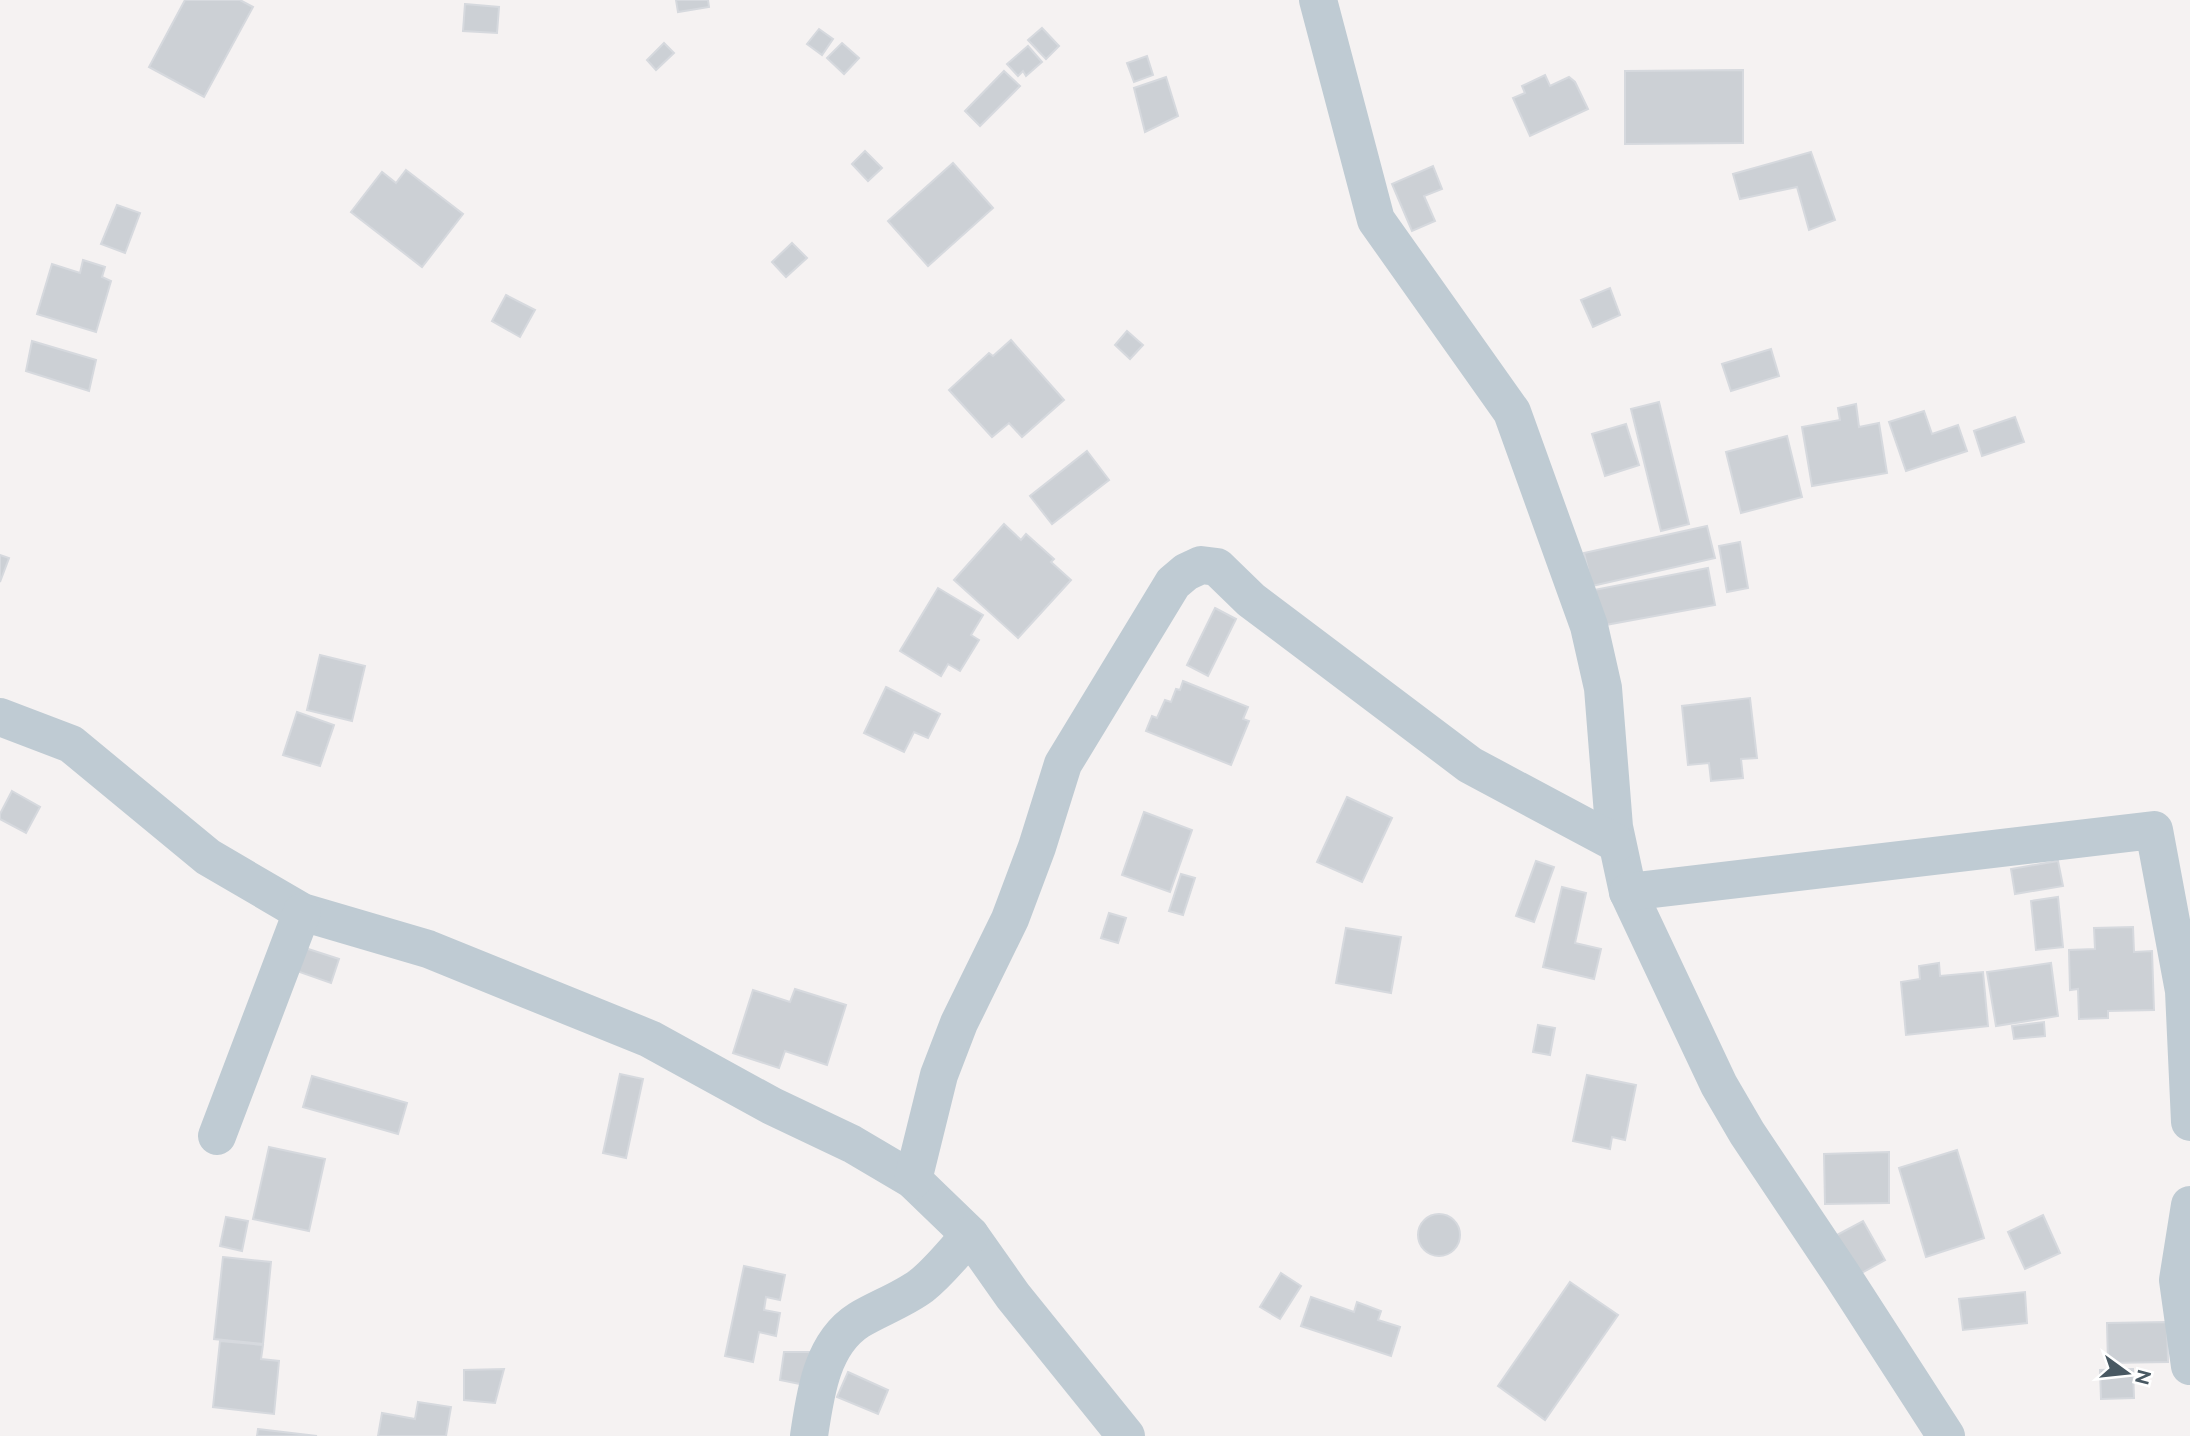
<svg xmlns="http://www.w3.org/2000/svg" width="2190" height="1436" viewBox="0 0 2190 1436" font-family="Raleway,sans-serif">
	<style>
		.building { fill: #ccd0d5; stroke: #d6d9de; stroke-width: 2 }
		.lines { fill: none; stroke-linecap: round; stroke-linejoin: round }
		.minor { stroke: #bfcbd3; stroke-width: 38 }
	</style>
	<rect width="100%" height="100%" fill="#f5f2f2"/>
	<g class="building">
		<polygon points="185,0 240,0 253,7 204,97 149,67"/>
		<polygon points="676,0 708,0 709,7 678,12"/>
		<polygon points="465,4 499,7 497,33 463,31"/>
		<polygon points="1042,28 1059,46 1046,59 1028,40"/>
		<polygon points="819,29 833,39 822,55 807,44"/>
		<polygon points="664,43 674,53 656,70 647,60"/>
		<polygon points="842,43 859,58 844,74 827,58"/>
		<polygon points="1028,46 1042,62 1026,76 1023,71 1018,76 1007,64"/>
		<polygon points="1147,56 1153,75 1134,82 1127,63"/>
		<polygon points="1743,70 1743,143 1625,144 1625,71"/>
		<polygon points="1004,71 1020,86 980,126 965,111"/>
		<polygon points="1545,75 1550,86 1569,77 1575,82 1588,109 1530,136 1513,98 1525,93 1522,86"/>
		<polygon points="1166,77 1178,116 1145,132 1134,88"/>
		<polygon points="865,151 882,168 868,181 852,164"/>
		<polygon points="1811,152 1835,220 1809,230 1797,187 1740,199 1733,174"/>
		<polygon points="953,163 993,208 928,266 888,221"/>
		<polygon points="1433,166 1442,189 1424,196 1435,221 1412,231 1392,184"/>
		<polygon points="406,170 463,214 422,267 351,212 382,172 396,183"/>
		<polygon points="117,205 140,213 125,253 101,244"/>
		<polygon points="792,243 807,258 786,277 772,262"/>
		<polygon points="83,260 105,267 102,277 111,281 96,332 37,314 52,264 80,273"/>
		<polygon points="1610,288 1620,315 1593,327 1581,300"/>
		<polygon points="506,295 535,310 520,337 492,321"/>
		<polygon points="1127,331 1143,345 1130,359 1115,345"/>
		<polygon points="1011,340 1064,400 1022,437 1009,423 992,437 949,390 989,353 993,356"/>
		<polygon points="32,341 96,360 89,391 26,371"/>
		<polygon points="1771,349 1779,376 1731,391 1722,364"/>
		<polygon points="1659,402 1689,524 1661,531 1631,409"/>
		<polygon points="1856,404 1859,427 1879,423 1887,473 1812,486 1802,427 1840,420 1838,408"/>
		<polygon points="1924,411 1932,434 1958,425 1967,451 1906,471 1889,422"/>
		<polygon points="2015,417 2024,442 1982,456 1974,431"/>
		<polygon points="1626,424 1639,465 1605,476 1592,434"/>
		<polygon points="1787,436 1802,497 1741,513 1726,452"/>
		<polygon points="1087,451 1109,480 1052,524 1030,496"/>
		<polygon points="1004,524 1021,540 1026,534 1054,559 1051,562 1071,580 1018,638 954,580"/>
		<polygon points="1707,526 1715,558 1592,586 1584,553"/>
		<polygon points="1740,542 1748,588 1727,592 1719,546"/>
		<polygon points="0,555 9,558 0,582"/>
		<polygon points="1708,568 1715,605 1600,626 1594,590"/>
		<polygon points="938,588 983,615 971,635 979,640 960,671 948,664 941,676 900,651"/>
		<polygon points="1215,608 1236,619 1208,676 1187,665"/>
		<polygon points="320,655 365,666 352,721 307,710"/>
		<polygon points="1183,681 1248,707 1243,719 1249,721 1231,765 1146,731 1152,716 1157,718 1165,700 1171,702 1176,689 1180,690"/>
		<polygon points="886,687 940,714 928,738 914,732 904,752 864,733"/>
		<polygon points="1750,698 1757,758 1741,759 1743,778 1711,781 1709,763 1688,765 1682,706"/>
		<polygon points="297,712 334,725 320,766 283,755"/>
		<polygon points="12,791 40,807 26,833 0,819 0,814"/>
		<polygon points="1347,797 1392,818 1362,882 1317,862"/>
		<polygon points="1144,812 1192,830 1170,892 1122,875"/>
		<polygon points="1536,861 1554,867 1534,922 1516,916"/>
		<polygon points="2058,861 2063,886 2015,894 2011,869"/>
		<polygon points="1181,874 1195,878 1183,915 1169,911"/>
		<polygon points="1562,887 1586,893 1575,943 1601,949 1594,979 1543,967"/>
		<polygon points="2058,897 2063,947 2036,950 2031,901"/>
		<polygon points="1109,913 1126,918 1118,943 1101,938"/>
		<polygon points="2133,927 2134,952 2152,951 2154,1010 2108,1011 2108,1018 2079,1019 2078,989 2070,990 2069,950 2095,949 2094,928"/>
		<polygon points="1346,928 1401,937 1391,993 1336,983"/>
		<polygon points="299,946 339,959 331,983 291,969"/>
		<polygon points="1939,963 1940,976 1983,972 1988,1026 1906,1035 1901,982 1920,979 1919,966"/>
		<polygon points="2051,963 2058,1016 1996,1026 1987,972"/>
		<polygon points="795,989 846,1005 827,1065 785,1051 779,1068 733,1053 753,990 790,1002"/>
		<polygon points="2044,1022 2045,1036 2014,1039 2012,1026"/>
		<polygon points="1538,1025 1555,1028 1550,1055 1533,1052"/>
		<polygon points="620,1074 643,1079 626,1158 603,1153"/>
		<polygon points="1587,1075 1636,1085 1625,1140 1612,1137 1610,1149 1573,1141"/>
		<polygon points="312,1076 407,1103 398,1134 303,1107"/>
		<polygon points="269,1147 325,1159 309,1231 253,1219"/>
		<polygon points="1957,1150 1984,1238 1926,1257 1899,1168"/>
		<polygon points="1889,1152 1889,1203 1825,1204 1824,1154"/>
		<circle cx="1439" cy="1235" r="21"/>
		<polygon points="2043,1215 2060,1253 2025,1269 2008,1232"/>
		<polygon points="226,1217 248,1221 242,1251 220,1246"/>
		<polygon points="1863,1221 1885,1260 1858,1275 1837,1235"/>
		<polygon points="223,1257 271,1262 263,1344 214,1339"/>
		<polygon points="744,1266 785,1275 780,1300 766,1297 764,1310 780,1313 776,1336 759,1332 753,1362 725,1356"/>
		<polygon points="1281,1273 1301,1286 1280,1319 1260,1307"/>
		<polygon points="1570,1282 1618,1315 1545,1420 1498,1386"/>
		<polygon points="2025,1292 2027,1323 1963,1330 1959,1299"/>
		<polygon points="1311,1297 1354,1312 1357,1302 1381,1311 1378,1320 1400,1327 1391,1356 1301,1326"/>
		<polygon points="2167,1322 2168,1362 2108,1363 2107,1323"/>
		<polygon points="220,1341 263,1345 261,1359 279,1361 274,1414 213,1407"/>
		<polygon points="784,1352 810,1352 805,1385 780,1380"/>
		<polygon points="504,1369 495,1403 464,1400 464,1370"/>
		<polygon points="2133,1369 2134,1398 2101,1399 2100,1370"/>
		<polygon points="848,1372 888,1390 878,1414 837,1397"/>
		<polygon points="418,1402 451,1407 446,1436 378,1436 382,1413 415,1419"/>
		<polygon points="258,1429 317,1436 257,1436"/>
	</g>
	<g class="lines">
		<g class="minor">
			<polyline points="1318,0 1376,220 1512,412 1589,626 1603,688 1614,827 1628,892 1719,1085 1747,1133 1842,1275 1946,1436"/>
			<polyline points="0,717 71,744 208,857 302,912 428,949 650,1039 772,1106 852,1144 913,1180 970,1235 1013,1296 1126,1436"/>
			<polyline points="1628,892 2154,830 2184,991 2190,1122"/>
			<polyline points="217,1136 302,912"/>
			<polyline points="913,1180 939,1075 959,1023 1010,919 1037,847 1063,764 1173,583 1186,572 1201,565 1217,567 1251,600 1470,765 1616,843"/>
			<polyline points="2190,1205 2178,1280 2190,1366"/>
			<path d="M809,1436C815,1396 821,1344 859,1320C879,1308 902,1300 921,1286C939,1272 954,1252 970,1235"/>
		</g>
	</g>
	<g transform="translate(2127 1373) rotate(105)" stroke="#ffffff" stroke-width="5" paint-order="stroke">
	<path d="M0-5L12 26L0 18L-12 26Z" fill="#485862"/>
	<text y="-10" font-size="19" font-weight="bold" text-anchor="middle" fill="#485862">N</text>
	</g>
</svg>
